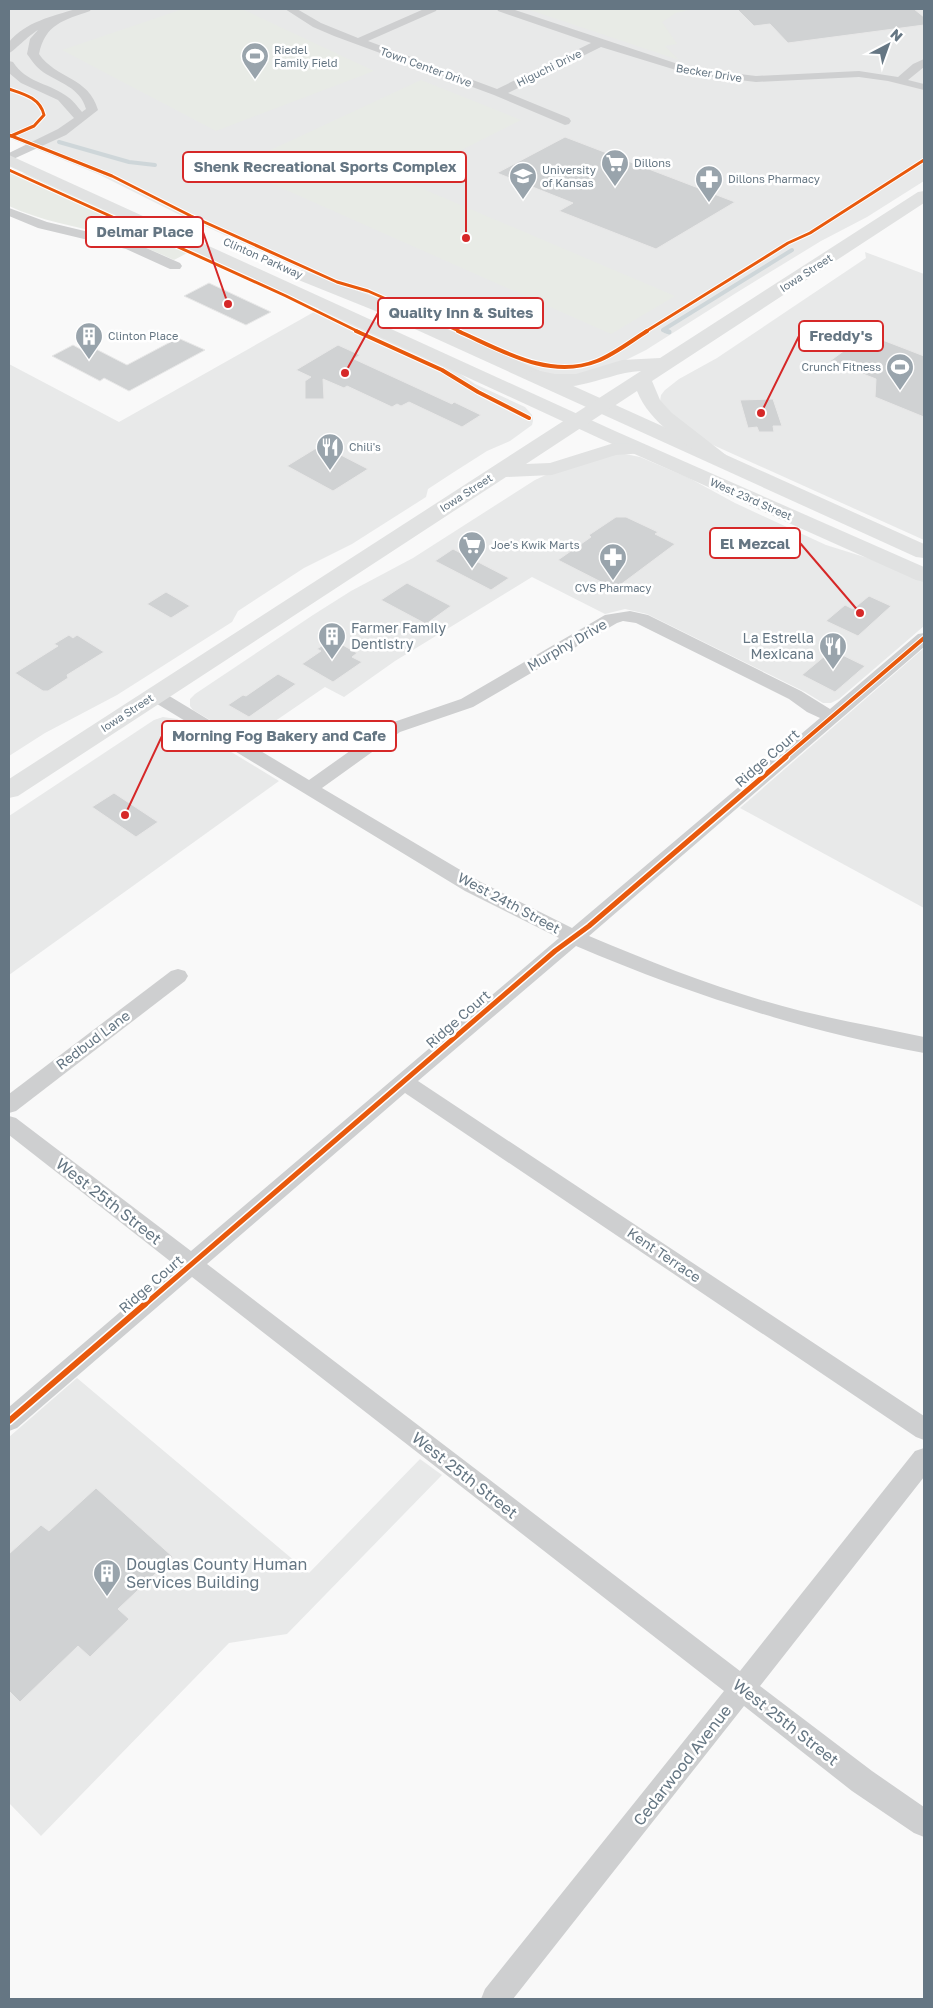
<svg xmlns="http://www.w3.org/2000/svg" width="933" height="2008" viewBox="0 0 933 2008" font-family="'Golos Text',sans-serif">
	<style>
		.built { fill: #e8e9e9 }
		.green { fill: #e8ebe6 }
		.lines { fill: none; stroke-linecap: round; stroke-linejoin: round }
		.stream-far1 { stroke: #ced6d9; stroke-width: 4 }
		.stream { stroke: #ced6d9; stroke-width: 5 }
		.building { fill: #d0d2d3; stroke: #e8e8e8 }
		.street { fill: #cecfd0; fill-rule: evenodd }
		.primary { fill: #e1e2e2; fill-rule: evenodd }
		.highway { fill: #e1e2e2; fill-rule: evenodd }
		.cycleway-far3-casing { stroke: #fff; stroke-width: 5 }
		.cycleway-far2-casing { stroke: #fff; stroke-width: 6 }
		.cycleway-far1-casing { stroke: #fff; stroke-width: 8 }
		.cycleway-casing { stroke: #fff; stroke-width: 9 }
		.cycleway-far3 { stroke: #e8590c; stroke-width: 3 }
		.cycleway-far2 { stroke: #e8590c; stroke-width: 4 }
		.cycleway-far1 { stroke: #e8590c; stroke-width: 5 }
		.cycleway { stroke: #e8590c; stroke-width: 6 }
		.labels { text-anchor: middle; stroke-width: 5; stroke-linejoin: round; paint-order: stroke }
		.far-poi-label { font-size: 11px; fill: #657683; stroke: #fff; text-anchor: start }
		.far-street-label { font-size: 11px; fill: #657683; stroke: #fff }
		.poi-label { font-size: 14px; fill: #657683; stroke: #fff; text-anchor: start }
		.street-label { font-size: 14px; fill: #657683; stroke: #fff }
		.near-street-label { font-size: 16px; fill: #657683; stroke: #fff }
		.near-poi-label { font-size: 16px; fill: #657683; stroke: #fff; text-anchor: start }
		.leader { fill: none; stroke: #d62828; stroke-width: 2 }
		.callout-dot { fill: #d62828; stroke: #fff; stroke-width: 2 }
		.callout { fill: #fff; stroke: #d62828; stroke-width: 2 }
		.callout-label { font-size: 15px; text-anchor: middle; font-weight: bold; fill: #657683 }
	</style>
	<rect width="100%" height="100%" fill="#f9f9f9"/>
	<g class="built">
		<polygon points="9,9 924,9 924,181 867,217 821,241 736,293 646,350 620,363 576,377 543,374 363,293 312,274 176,213 98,174 9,138"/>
		<polygon points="865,252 924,274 924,540 713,445 686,428 660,401 661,395 665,390 679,379 717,358 866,258"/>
		<polygon points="321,308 452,368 475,384 525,407 532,415 533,421 532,425 510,441 487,451 454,472 428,489 426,497 352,544 304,568 238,611 232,622 117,695 45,733 9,756 9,364 119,422"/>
		<polygon points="620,453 640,457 689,478 735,503 826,545 874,560 924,581 924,626 839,699 831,703 823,703 805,692 647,614 625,609 605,614 532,577 395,661 344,697 325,687 246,741 193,710 190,706 190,699 195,694 313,615 351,591 413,558 535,480 563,467"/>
		<polygon points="924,648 924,908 740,808"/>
		<polygon points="163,717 177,719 279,781 9,975 9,816 154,720"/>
		<polygon points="77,1378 309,1573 420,1459 442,1475 287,1634 229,1643 41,1836 9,1803 9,1437"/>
	</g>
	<g class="green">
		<polygon points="183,9 242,9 374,71 216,131 62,50"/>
		<polygon points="527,9 693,9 676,13 662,22 677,44 665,46 679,60"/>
		<polygon points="421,80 521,120 402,180 675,296 611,334 234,167"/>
		<path d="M9,171L27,174L193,250L174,260C152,250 131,241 109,235C75,226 41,221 9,206Z"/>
	</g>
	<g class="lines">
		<g class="stream-far1">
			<polyline points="59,142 129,162 155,165"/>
			<polyline points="669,332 663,330 792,250"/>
		</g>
		<polyline class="stream" points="666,331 669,332"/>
	</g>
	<g class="building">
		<polygon points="737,9 914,9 924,17 924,25 788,43 770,24 754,26"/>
		<polygon points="565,137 735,202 656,249 559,211 573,203 497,173"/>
		<polygon points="209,283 271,312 246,325 184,296"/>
		<polygon points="867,334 924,356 924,417 875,397 876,379 830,361"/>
		<polygon points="178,338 205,350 129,391 104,378 100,381 52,356 73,345 82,350 90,346 127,365"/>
		<polygon points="338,345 360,355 354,359 452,404 454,402 481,415 462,427 409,402 401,406 397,404 392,407 347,386 344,388 323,379 324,399 305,399 305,381 311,377 296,370"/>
		<polygon points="773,399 782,426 773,426 774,432 759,432 757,427 748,428 740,400"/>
		<polygon points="318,447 334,455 337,453 368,469 333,491 287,466"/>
		<polygon points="616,517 626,517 658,532 655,534 675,544 608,594 605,584 558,560 591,537 589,535"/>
		<polygon points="453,549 509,578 491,590 435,561"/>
		<polygon points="407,583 451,606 426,624 381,600"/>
		<polygon points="166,592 190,606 171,618 147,604"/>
		<polygon points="869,596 891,606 858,636 826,621 845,605 853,609"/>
		<polygon points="69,635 73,638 77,635 104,652 67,675 68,678 48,691 43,691 15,673 58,646 54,644"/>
		<polygon points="332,639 357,653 352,657 362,662 333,682 302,664 321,651 317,649"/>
		<polygon points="832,650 865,666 835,692 802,675"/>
		<polygon points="278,674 296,684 249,717 228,705 243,695 246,696"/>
		<polygon points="114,793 158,822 136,837 92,807"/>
		<polygon points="96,1488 173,1557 118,1609 129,1619 90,1657 78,1646 20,1702 9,1691 9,1554 41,1525 49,1531"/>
	</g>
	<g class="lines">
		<g class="street">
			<path d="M76,9H91L90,11C64,20 45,24 39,54C56,79 89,77 98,110L66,135L9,161V153L58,129L74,118L58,100L21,83L9,73V61L13,62C27,83 46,82 65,95C72,99 77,106 82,112L86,109C80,87 59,83 43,72C36,67 32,61 27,54L30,39L38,30C29,35 13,52 9,53V42C25,22 53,16 76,9Z"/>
			<polygon points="285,9 297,9 321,23 358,38 424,9 437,9 436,11 368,41 497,89 591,43 498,11 497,9 512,9 690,68 756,76 859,71 898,77 913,64 924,59 924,67 908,80 924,84 924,90 888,81 859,77 756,82 689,74 601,47 508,93 569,118 571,121 569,124 565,125 494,95 334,36 313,27"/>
			<polygon points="9,208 47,222 135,243 180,263 182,266 180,269 170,269 126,249 38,228 9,216"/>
			<path d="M630,611L648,615L801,691L830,709L918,634L924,633V647L589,936C658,965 729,993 801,1011C842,1021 883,1028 924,1037V1053C804,1031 688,994 576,946L418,1081L924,1416V1440L916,1437L405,1093L207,1264L740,1671L915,1451L924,1448V1477L760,1686L872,1771L924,1807V1837L914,1833L852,1791L744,1706L513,1999H481L485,1989L724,1691L192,1277L17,1428L9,1431V1407L175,1265L9,1135V1116L16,1118L191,1251L559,938L465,891L149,699L146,695L149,691L155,690L161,691L309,780L388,724L461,699L605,615ZM623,621L636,623L789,699L807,712L820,718L572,928L479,881L322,788L400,732L473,707L617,623Z"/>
			<polygon points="178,969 185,971 188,976 185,981 16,1111 9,1113 9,1094 171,971"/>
		</g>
		<g class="primary">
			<polygon points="9,155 615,431 924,567 924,582 916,580 601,439 9,166"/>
			<polygon points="302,270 387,302 924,544 924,558 916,557 373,310 296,279 293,275 296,271"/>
		</g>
		<path class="highway" d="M924,191V203L652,381L660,400L672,413L726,455L729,459L726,463L719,465L712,463C685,443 650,424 637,391L526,464L550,463L614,443L645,445L648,449L645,453L616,455L552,475L506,477L18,796L9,798V779L641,371C619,372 601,381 579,385C562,389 544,384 528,380L525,376L528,372L535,370L555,374H576L622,360L660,358L918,192Z"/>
		<g class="cycleway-far3-casing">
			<g id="cycleway-far3">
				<path d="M9,89C24,94 40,98 44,115L34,126L11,136"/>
				<polyline points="9,135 112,176 191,216 337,282 368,291 461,332"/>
				<polyline points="9,170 286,296 359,332"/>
				<polyline points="645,332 788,243 810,233 924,160"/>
			</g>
		</g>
		<g class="cycleway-far2-casing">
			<g id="cycleway-far2">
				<polyline points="356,331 442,370 478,392 529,418"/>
				<path d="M458,331C501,350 549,380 597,361C615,354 631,341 647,331"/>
				<polyline points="784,758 924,638"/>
			</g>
		</g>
		<g class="cycleway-far1-casing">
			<polyline id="cycleway-far1" points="143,1306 555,951 589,926 786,757"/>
		</g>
		<g class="cycleway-casing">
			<polyline id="cycleway" points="9,1421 145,1304"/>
		</g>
		<use href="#cycleway-far3" class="cycleway-far3"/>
		<use href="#cycleway-far2" class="cycleway-far2"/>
		<use href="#cycleway-far1" class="cycleway-far1"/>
		<use href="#cycleway" class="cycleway"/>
	</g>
	<defs>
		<g id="stadium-pin" transform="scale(1.4375)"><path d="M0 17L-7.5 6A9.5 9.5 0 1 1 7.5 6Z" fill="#99a4ac" stroke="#fff"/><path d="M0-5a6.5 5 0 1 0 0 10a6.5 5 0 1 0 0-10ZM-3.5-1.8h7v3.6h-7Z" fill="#fff"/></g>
		<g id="supermarket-pin" transform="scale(1.4375)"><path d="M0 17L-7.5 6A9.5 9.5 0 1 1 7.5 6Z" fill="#99a4ac" stroke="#fff"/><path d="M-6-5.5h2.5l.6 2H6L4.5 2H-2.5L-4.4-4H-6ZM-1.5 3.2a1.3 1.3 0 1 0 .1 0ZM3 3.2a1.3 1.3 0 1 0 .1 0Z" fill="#fff"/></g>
		<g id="university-pin" transform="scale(1.4375)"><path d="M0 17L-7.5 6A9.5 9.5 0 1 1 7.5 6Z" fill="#99a4ac" stroke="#fff"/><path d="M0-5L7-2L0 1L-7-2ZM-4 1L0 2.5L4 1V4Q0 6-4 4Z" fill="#fff"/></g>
		<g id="pharmacy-pin" transform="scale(1.4375)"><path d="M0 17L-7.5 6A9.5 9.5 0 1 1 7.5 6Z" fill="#99a4ac" stroke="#fff"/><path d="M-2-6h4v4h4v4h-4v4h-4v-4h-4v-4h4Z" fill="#fff"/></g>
		<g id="building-pin" transform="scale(1.4375)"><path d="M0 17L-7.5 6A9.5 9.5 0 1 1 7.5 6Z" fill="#99a4ac" stroke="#fff"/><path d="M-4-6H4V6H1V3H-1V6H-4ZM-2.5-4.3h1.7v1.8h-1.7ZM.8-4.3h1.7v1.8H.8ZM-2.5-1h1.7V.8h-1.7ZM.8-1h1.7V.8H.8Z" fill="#fff"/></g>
		<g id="restaurant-pin" transform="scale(1.4375)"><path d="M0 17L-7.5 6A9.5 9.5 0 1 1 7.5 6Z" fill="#99a4ac" stroke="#fff"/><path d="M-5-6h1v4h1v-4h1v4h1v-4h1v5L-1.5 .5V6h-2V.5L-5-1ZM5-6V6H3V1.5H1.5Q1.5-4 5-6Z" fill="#fff"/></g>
	</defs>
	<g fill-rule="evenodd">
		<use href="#stadium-pin" x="255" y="56"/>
		<use href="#supermarket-pin" x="615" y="163"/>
		<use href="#university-pin" x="523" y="176"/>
		<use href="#pharmacy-pin" x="709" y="179"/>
		<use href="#building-pin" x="89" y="336"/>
		<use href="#stadium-pin" x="900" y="367"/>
		<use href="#restaurant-pin" x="330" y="447"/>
		<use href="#supermarket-pin" x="472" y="545"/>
		<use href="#pharmacy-pin" x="613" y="557"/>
		<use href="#building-pin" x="332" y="636"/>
		<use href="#restaurant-pin" x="833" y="646"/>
		<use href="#building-pin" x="107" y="1573"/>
	</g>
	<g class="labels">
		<g class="far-poi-label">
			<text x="274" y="54">Riedel<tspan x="274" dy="13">Family Field</tspan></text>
			<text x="634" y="167">Dillons</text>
			<text x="542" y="174">University<tspan x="542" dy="13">of Kansas</tspan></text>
			<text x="728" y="183">Dillons Pharmacy</text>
			<text x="108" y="340">Clinton Place</text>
			<text x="881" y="371" text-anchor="end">Crunch Fitness</text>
			<text x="349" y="451">Chili's</text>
			<text x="491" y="549">Joe's Kwik Marts</text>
			<text x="613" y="592" text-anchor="middle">CVS Pharmacy</text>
		</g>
		<g class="far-street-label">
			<text transform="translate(426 67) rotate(20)" y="4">Town Center Drive</text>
			<text transform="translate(549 68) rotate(-26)" y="4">Higuchi Drive</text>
			<text transform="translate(709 73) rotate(9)" y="4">Becker Drive</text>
			<text transform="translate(263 258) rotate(24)" y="4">Clinton Parkway</text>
			<text transform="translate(806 273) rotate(-33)" y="4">Iowa Street</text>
			<text transform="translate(466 493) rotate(-33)" y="4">Iowa Street</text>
			<text transform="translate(751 499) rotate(24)" y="4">West 23rd Street</text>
			<text transform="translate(127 713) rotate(-33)" y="4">Iowa Street</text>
		</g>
		<g class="poi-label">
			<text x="351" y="633">Farmer Family<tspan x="351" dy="16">Dentistry</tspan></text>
			<text x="814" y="643" text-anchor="end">La Estrella<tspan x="814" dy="16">Mexicana</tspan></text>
		</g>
		<g class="street-label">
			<text transform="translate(567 645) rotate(-30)" y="5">Murphy Drive</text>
			<text transform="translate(767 758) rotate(-41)" y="5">Ridge Court</text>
			<text transform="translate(509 903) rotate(28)" y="5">West 24th Street</text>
			<text transform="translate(458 1019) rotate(-41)" y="5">Ridge Court</text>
			<text transform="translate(93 1040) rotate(-37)" y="5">Redbud Lane</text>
			<text transform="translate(664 1255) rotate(34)" y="5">Kent Terrace</text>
			<text transform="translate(151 1284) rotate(-41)" y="5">Ridge Court</text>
		</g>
		<g class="near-street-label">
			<text transform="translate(109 1201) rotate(38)" y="6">West 25th Street</text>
			<text transform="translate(465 1475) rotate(38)" y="6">West 25th Street</text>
			<text transform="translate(786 1722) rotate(38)" y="6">West 25th Street</text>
			<text transform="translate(682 1765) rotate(-52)" y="6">Cedarwood Avenue</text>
		</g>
		<g class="near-poi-label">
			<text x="126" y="1570">Douglas County Human<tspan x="126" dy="18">Services Building</tspan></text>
		</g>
	</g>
	<path class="leader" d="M466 238L466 167M228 304L203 232M345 373L378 313M761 413L799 336M860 613L800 543M125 815L162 736"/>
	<g class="callout-dot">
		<circle cx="466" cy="238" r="5"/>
		<circle cx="228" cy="304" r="5"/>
		<circle cx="345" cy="373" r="5"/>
		<circle cx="761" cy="413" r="5"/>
		<circle cx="860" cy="613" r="5"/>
		<circle cx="125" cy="815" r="5"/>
	</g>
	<g class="callout">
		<rect x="183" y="152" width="283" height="30" rx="5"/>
		<rect x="86" y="217" width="117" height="30" rx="5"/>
		<rect x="378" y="298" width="165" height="30" rx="5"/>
		<rect x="799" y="321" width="84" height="30" rx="5"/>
		<rect x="710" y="528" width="90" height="30" rx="5"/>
		<rect x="162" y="721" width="234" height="30" rx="5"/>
	</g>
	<g class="callout-label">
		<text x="325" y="172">Shenk Recreational Sports Complex</text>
		<text x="145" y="237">Delmar Place</text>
		<text x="461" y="318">Quality Inn &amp; Suites</text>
		<text x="841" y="341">Freddy's</text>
		<text x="755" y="549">El Mezcal</text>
		<text x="279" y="741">Morning Fog Bakery and Cafe</text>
	</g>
	<rect width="933" height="2008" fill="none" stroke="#657683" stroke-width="20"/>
	<g transform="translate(888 45) rotate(41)" stroke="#ffffff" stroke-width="4" paint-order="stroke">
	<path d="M0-4L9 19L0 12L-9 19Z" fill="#657683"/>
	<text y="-8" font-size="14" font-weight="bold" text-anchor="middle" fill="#657683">N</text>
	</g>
</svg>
